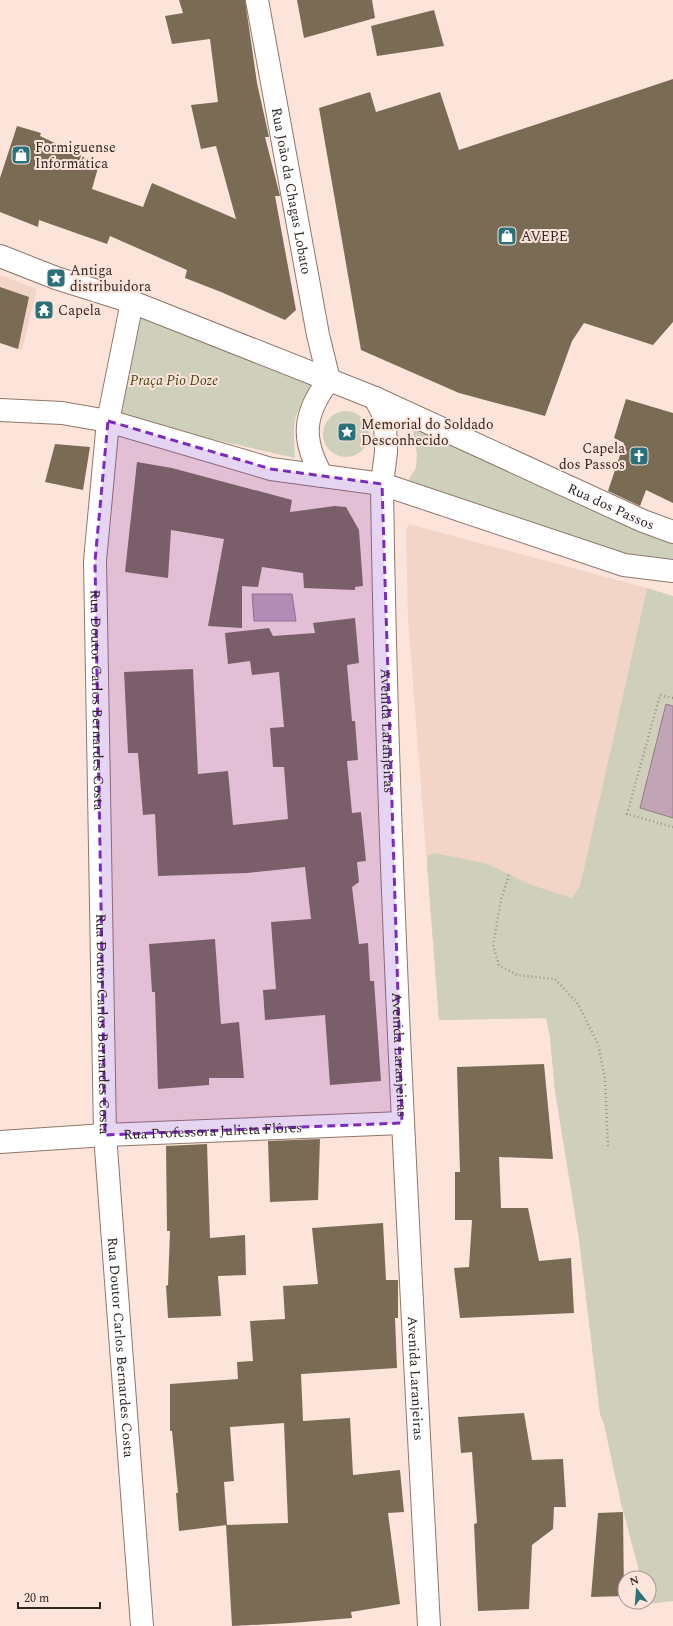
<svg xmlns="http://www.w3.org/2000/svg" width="673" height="1626" viewBox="0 0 673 1626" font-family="Spectral,serif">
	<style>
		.built { fill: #f2d5c7 }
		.green { fill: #ced0bb }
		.water { fill: #c1a4b5; stroke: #967e88 }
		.building { fill: #7a6b55 }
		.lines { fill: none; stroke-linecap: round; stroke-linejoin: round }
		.minor-casing { stroke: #90766a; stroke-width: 24 }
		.tertiary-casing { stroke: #90766a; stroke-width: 24 }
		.path { stroke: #a08e86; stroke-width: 2.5; stroke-dasharray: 1 3; stroke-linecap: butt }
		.minor { stroke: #fff; stroke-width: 22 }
		.tertiary { stroke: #fff; stroke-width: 22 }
		.marked { fill: #7b2cbf; fill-opacity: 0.2; stroke: #7b2cbf; stroke-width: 3; stroke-dasharray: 8 5; stroke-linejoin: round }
		.labels { text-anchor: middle; stroke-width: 4; stroke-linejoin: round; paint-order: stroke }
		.poi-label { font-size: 14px; fill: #302520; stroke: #fce4da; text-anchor: start }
		.street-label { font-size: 14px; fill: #302520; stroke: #fce4da }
		.park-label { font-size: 14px; font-style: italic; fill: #454612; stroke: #fce4da }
	</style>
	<rect width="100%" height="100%" fill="#fce4da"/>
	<g class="built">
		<polygon points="0,275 37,289 22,350 0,343"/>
		<polygon points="409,524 647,588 580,886 673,1149 673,1601 648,1604 649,1578 641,1578 621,1503 604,1424 600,1414 579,1239 555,1091 550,1037 546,1018 439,1020 408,618 406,530"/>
	</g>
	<g class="green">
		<path d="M138,311L318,387C291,409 293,425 295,458L115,417Z"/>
		<circle cx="346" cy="434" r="23"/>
		<polygon points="411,420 673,536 673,567 630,562 406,484 416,468 417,454"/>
		<polygon points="647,588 673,596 673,1601 648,1604 649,1578 641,1578 621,1503 604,1424 600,1414 579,1239 555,1091 550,1037 546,1018 439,1020 427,863 428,855 435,853 488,864 531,885 572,898 580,886"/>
	</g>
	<g class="water">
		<polygon points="252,594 292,594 296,621 254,621"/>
		<polygon points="666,704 673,706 673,818 640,808"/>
	</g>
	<g class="building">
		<polygon points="179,0 245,0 257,83 269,137 265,137 280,196 275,196 296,310 285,320 221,292 185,278 187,270 110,236 107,244 39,220 38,227 0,212 0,178 17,126 41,133 40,136 99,164 92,189 143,207 152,183 236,219 216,146 201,149 191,105 218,102 210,39 172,44 165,16 183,13"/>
		<polygon points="297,0 372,0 375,18 304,38"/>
		<polygon points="434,10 444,46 377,56 371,26"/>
		<polygon points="673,79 673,322 653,345 584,323 572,341 545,416 459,393 361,350 319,108 370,92 376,112 440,92 459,150"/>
		<polygon points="0,287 29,297 18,349 0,343"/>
		<polygon points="626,399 673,413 673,503 646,490 640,506 608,491 624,443 614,438"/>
		<polygon points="55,444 90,447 83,490 45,482"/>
		<polygon points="137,462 172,468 292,500 290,512 335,506 346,507 359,530 363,586 355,587 355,590 304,588 303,573 262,567 258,587 242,586 242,628 208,626 224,539 171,530 168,578 125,572"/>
		<polygon points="355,618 359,663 347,665 352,721 355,721 358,760 347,761 352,813 361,812 366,861 357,862 359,882 352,887 359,944 368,943 370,981 374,981 381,1081 330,1085 325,1015 265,1020 263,990 276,989 271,922 311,919 305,867 247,873 158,876 155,814 143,815 138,753 128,753 124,672 193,669 198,774 228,771 233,825 288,819 284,767 273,767 270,728 284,727 279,672 252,675 250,661 228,664 225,633 269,628 273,636 315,633 313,623"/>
		<polygon points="215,939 221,1024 239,1022 244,1078 209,1078 209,1085 158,1089 155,992 152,992 149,944"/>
		<polygon points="544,1064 553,1159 499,1157 501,1208 528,1208 539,1261 571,1258 574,1313 460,1318 454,1268 469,1267 472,1220 455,1220 455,1172 460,1172 457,1067"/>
		<polygon points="320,1139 318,1200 270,1202 268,1141"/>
		<polygon points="207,1144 210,1238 245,1235 246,1275 218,1276 221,1316 168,1318 166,1286 168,1285 170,1231 167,1231 166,1146"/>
		<polygon points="383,1223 386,1280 398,1280 398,1318 395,1318 397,1368 301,1374 303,1421 350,1418 353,1475 400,1470 404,1512 388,1513 400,1604 351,1612 352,1618 291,1623 232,1626 226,1525 288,1523 284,1423 230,1427 234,1481 224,1482 227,1525 179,1531 176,1493 178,1493 172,1431 170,1431 170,1384 238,1379 237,1362 253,1361 250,1321 285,1319 283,1286 318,1284 312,1228"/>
		<polygon points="524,1413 532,1460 563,1459 566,1507 554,1507 553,1529 532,1545 529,1609 478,1611 474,1524 477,1523 472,1452 461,1453 458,1417"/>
		<polygon points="623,1512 624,1596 591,1597 598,1513"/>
	</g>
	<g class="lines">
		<g class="minor-casing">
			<g id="minor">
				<path id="s1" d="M257,0L318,335L329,380"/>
				<path id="s2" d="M132,302L108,421L95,561L105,1135L142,1626"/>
				<path id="s3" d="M382,484C387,865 409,1245 429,1626"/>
				<path id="s4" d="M0,1142L105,1135L402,1123"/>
			</g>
		</g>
		<g class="tertiary-casing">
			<g id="tertiary">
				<path id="s5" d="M0,256L56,278L132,302L375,398L643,521L673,532"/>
				<polyline points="375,398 385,418 386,452 382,484"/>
				<polyline points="0,410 62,413 108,421 271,469 382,484 624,565 673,571"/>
				<path d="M322,476C301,439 303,414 329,380"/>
			</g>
		</g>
		<g class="path">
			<polyline points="673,698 660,695 627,814 673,827"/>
			<polyline points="509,875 501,900 493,945 499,965 517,975 555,979 578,1004 598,1044 605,1079 608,1147"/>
		</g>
		<use href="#minor" class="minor"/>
		<use href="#tertiary" class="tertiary"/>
	</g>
	<path class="marked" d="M108,421L271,469L382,484L402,1123L105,1135L95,561Z"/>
	<defs>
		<g id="shop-square" transform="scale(1)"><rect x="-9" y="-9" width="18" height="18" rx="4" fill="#29727b" stroke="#fce4da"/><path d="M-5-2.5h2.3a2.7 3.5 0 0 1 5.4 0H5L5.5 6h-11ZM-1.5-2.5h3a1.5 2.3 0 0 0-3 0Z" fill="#fff"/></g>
		<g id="sight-square" transform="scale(1)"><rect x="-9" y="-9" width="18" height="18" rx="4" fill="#29727b" stroke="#fce4da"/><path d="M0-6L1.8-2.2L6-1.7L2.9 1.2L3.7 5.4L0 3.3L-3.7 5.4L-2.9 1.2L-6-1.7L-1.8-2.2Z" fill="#fff"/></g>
		<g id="temple-square" transform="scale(1)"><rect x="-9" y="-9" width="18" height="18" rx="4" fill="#29727b" stroke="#fce4da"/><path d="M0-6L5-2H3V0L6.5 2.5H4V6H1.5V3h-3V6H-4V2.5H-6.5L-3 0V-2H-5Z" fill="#fff"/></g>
		<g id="church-square" transform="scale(1)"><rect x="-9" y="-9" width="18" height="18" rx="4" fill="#29727b" stroke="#fce4da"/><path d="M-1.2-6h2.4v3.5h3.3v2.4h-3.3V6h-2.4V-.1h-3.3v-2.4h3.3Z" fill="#fff"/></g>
	</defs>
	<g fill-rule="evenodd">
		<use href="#shop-square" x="21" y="155"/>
		<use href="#shop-square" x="507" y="236"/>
		<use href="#sight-square" x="56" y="278"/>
		<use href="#temple-square" x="44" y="310"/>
		<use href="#sight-square" x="347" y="432"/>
		<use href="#church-square" x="639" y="456"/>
	</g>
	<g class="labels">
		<g class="poi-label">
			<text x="35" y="152">Formiguense<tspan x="35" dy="16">Informática</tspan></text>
			<text x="521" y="241">AVEPE</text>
			<text x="70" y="275">Antiga<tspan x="70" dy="16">distribuidora</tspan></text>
			<text x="58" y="315">Capela</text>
			<text x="361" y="429">Memorial do Soldado<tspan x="361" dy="16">Desconhecido</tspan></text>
			<text x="625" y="453" text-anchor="end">Capela<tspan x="625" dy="16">dos Passos</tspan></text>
		</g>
		<g class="street-label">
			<text dy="5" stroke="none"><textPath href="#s1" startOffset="194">Rua João da Chagas Lobato</textPath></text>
			<text dy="5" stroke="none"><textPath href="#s5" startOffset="661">Rua dos Passos</textPath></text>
			<text dy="5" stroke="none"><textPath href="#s2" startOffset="401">Rua Doutor Carlos Bernardes Costa</textPath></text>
			<text dy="5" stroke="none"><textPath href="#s3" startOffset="247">Avenida Laranjeiras</textPath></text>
			<text dy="5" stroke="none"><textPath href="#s2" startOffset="725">Rua Doutor Carlos Bernardes Costa</textPath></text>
			<text dy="5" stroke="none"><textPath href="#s3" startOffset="571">Avenida Laranjeiras</textPath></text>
			<text dy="5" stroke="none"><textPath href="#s4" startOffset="213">Rua Professora Julieta Flôres</textPath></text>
			<text dy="5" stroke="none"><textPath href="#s2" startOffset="1049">Rua Doutor Carlos Bernardes Costa</textPath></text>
			<text dy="5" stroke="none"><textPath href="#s3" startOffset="895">Avenida Laranjeiras</textPath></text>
		</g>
		<g class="park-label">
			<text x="174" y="385">Praça Pio Doze</text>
		</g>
	</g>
	<g transform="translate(637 1590) rotate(343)"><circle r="19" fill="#fce4da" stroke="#aa9890"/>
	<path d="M0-3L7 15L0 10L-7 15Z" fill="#29727b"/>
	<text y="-6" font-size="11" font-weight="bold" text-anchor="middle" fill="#302520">N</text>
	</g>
	<path d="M18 1602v6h82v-6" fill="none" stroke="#302520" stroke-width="2"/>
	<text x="24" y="1602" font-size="12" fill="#302520" stroke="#fce4da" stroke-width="3" paint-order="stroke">20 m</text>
</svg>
